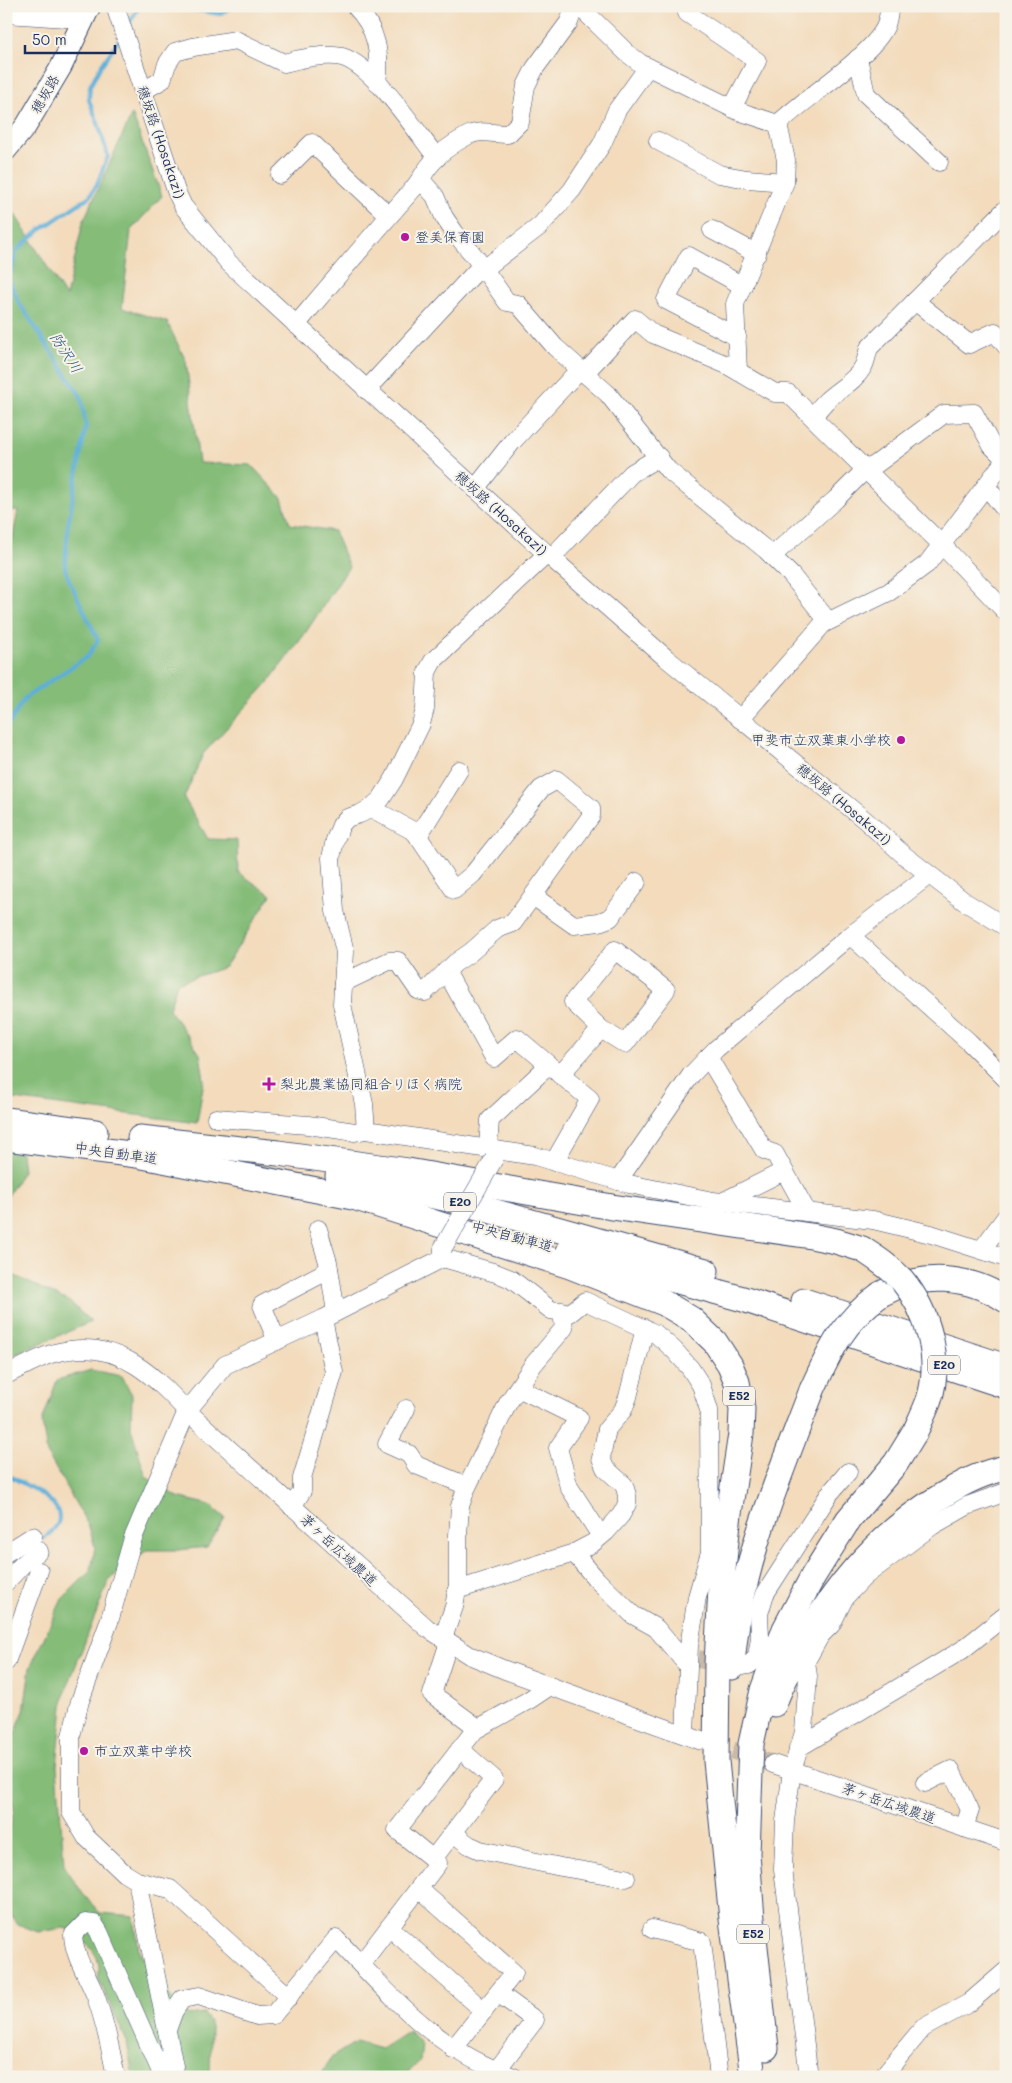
<svg xmlns="http://www.w3.org/2000/svg" width="1012" height="2083" viewBox="0 0 1012 2083" font-family="Mali,'Klee One',sans-serif">
	<style>
		.forest { fill: #84bc78; stroke: #50766b }
		.lines { fill: none; stroke-linecap: round; stroke-linejoin: round }
		.stream { stroke: #5dafd9; stroke-width: 4 }
		.minor-tunnel { stroke: #c8b9a9; stroke-width: 18; stroke-dasharray: 18 9; stroke-linecap: butt }
		.minor-casing { stroke: #3b496c; stroke-width: 19 }
		.major-casing { stroke: #3b496c; stroke-width: 23 }
		.highway-casing { stroke: #3b496c; stroke-width: 27 }
		.minor { stroke: #fff; stroke-width: 18 }
		.major { stroke: #fff; stroke-width: 21 }
		.highway { stroke: #fff; stroke-width: 25 }
		.minor-bridge-casing { stroke: #3b496c; stroke-width: 19; stroke-linecap: butt }
		.highway-bridge-casing { stroke: #3b496c; stroke-width: 27; stroke-linecap: butt }
		.minor-bridge { stroke: #fff; stroke-width: 18 }
		.highway-bridge { stroke: #fff; stroke-width: 25 }
		.poi-dot { fill: #b5179e; stroke: #f7f3e8; stroke-width: 2 }
		.labels { text-anchor: middle; stroke-width: 4; stroke-linejoin: round; paint-order: stroke }
		.shield { fill: #f7f3e8; stroke: #5d6a87; stroke-width: 1 }
		.shield-label { font-size: 12px; font-weight: bold; fill: #1b2f5e }
		.street-label { font-size: 14px; fill: #1b2f5e; stroke: #f7f3e8 }
		.poi-label { font-size: 14px; fill: #1b2f5e; stroke: #f7f3e8; text-anchor: start }
		.water-label { font-size: 15px; font-style: italic; fill: #2f5583; stroke: #f7f3e8 }
	</style>
	<rect width="100%" height="100%" fill="#f7f3e8"/>
	<filter id="ink" filterUnits="userSpaceOnUse"><feTurbulence type="fractalNoise" baseFrequency=".02" numOctaves="2"/><feDisplacementMap in="SourceGraphic" scale="10" xChannelSelector="R" yChannelSelector="G"/><feConvolveMatrix kernelMatrix="1 2 1 2 8 2 1 2 1" color-interpolation-filters="sRGB"/></filter>
	<filter id="wash" filterUnits="userSpaceOnUse"><feTurbulence type="fractalNoise" baseFrequency=".0096" numOctaves="4" result="noise"/><feDisplacementMap in="SourceGraphic" scale="20" xChannelSelector="R" yChannelSelector="G"/><feGaussianBlur stdDeviation="1.12" result="paint"/><feColorMatrix in="noise" values="0 0 0 0 0 0 0 0 0 0 0 0 0 0 0 0 0 1.4 0 .05"/><feComposite in="paint" operator="in"/></filter>
	<g filter="url(#wash)">
		<rect width="100%" height="100%" fill="#f3dbbc"/>
		<g class="forest">
			<polygon points="132,114 162,196 131,230 122,308 167,322 186,361 199,463 251,465 282,498 290,524 334,531 349,567 304,635 266,685 203,754 184,798 208,839 237,840 238,872 271,895 225,967 177,983 169,1009 200,1054 204,1080 197,1123 6,1098 6,569 18,511 6,510 6,211 11,208 66,297 83,222"/>
			<polygon points="6,1150 21,1153 23,1171 6,1199"/>
			<polygon points="6,1231 11,1274 70,1302 91,1322 6,1358"/>
			<path d="M91,1370L122,1376L132,1395L131,1428L146,1477L178,1497L210,1505L225,1518L207,1547L178,1550H147L109,1580L64,1696L57,1766L64,1865L83,1894L100,1913L134,1916L139,1951L170,1998L189,2015L204,2013L211,2026L210,2077H133L127,2042L98,1978C104,1952 84,1942 65,1928L38,1932L17,1924L6,1907V1846L14,1809L6,1779V1753L24,1711L30,1668L62,1599L91,1570L95,1547L89,1527L47,1453L42,1422L57,1380Z"/>
			<polygon points="409,2031 422,2045 420,2061 404,2077 319,2077 332,2057 356,2042 381,2049"/>
		</g>
		<g class="lines">
			<g class="stream">
				<polyline points="171,6 220,14 233,6"/>
				<polyline points="128,26 137,10 143,6"/>
				<polyline points="6,729 25,698 88,656 98,640 69,580 65,568 68,525 86,425 81,397 18,301 9,279 17,250 40,230 90,196 97,184 108,156 99,126 89,100 90,86 99,69 120,38"/>
				<polyline points="6,924 8,937 6,944"/>
				<path d="M6,1474C32,1489 91,1512 37,1542"/>
				<polyline points="6,1566 21,1553"/>
			</g>
		</g>
	</g>
	<g filter="url(#ink)">
		<g class="lines">
			<g class="minor-tunnel">
				<polyline points="698,1659 727,1665"/>
				<polyline points="707,1742 773,1764"/>
			</g>
			<g class="minor-casing">
				<g id="minor">
					<polyline points="115,6 176,191 183,206 229,263 547,554 666,658 865,820 905,856 965,902 1006,927"/>
					<path d="M355,6C377,28 381,54 377,83"/>
					<polyline points="579,6 627,53 640,63 738,111 778,124"/>
					<polyline points="691,6 687,13 757,61 732,108"/>
					<polyline points="6,14 82,19"/>
					<polyline points="858,58 866,94 939,162"/>
					<path d="M143,91L162,80L167,64L175,52L193,47L236,40L284,63C298,59 327,53 342,57C374,66 416,131 437,158"/>
					<polyline points="658,141 719,174 747,179 785,182"/>
					<polyline points="280,175 312,143 389,216"/>
					<polyline points="421,180 435,196 444,217 455,233 476,258 507,302 518,304 555,347 608,394 668,470 766,550 791,575 828,621"/>
					<polyline points="712,230 757,254"/>
					<polyline points="484,269 540,226 572,190 602,144 617,110 648,67"/>
					<polyline points="915,301 969,344 995,332 1006,346"/>
					<path d="M296,325C335,279 373,234 413,189C420,181 424,172 431,164C440,152 454,143 467,136C480,129 493,134 508,134L520,122L526,86L535,68L569,22L575,6"/>
					<polyline points="737,337 666,300 689,256 743,286"/>
					<path d="M738,371L735,304L785,182L786,160L778,124C803,99 874,55 886,25C888,19 889,12 890,6"/>
					<polyline points="584,374 635,319 653,334 727,365 775,393 788,393 942,545 1006,612"/>
					<polyline points="366,390 481,266"/>
					<path d="M814,417C826,393 852,387 863,367C866,362 867,354 869,348L1006,209"/>
					<polyline points="986,486 1006,511"/>
					<polyline points="475,489 512,442 579,370"/>
					<polyline points="772,556 836,499 866,469 875,465 944,414 974,413 992,446 1005,459"/>
					<polyline points="551,558 632,473 659,457"/>
					<polyline points="740,719 823,624 889,592 927,564 1006,459"/>
					<polyline points="418,836 459,770"/>
					<polyline points="533,896 574,925 599,922 610,918 637,882"/>
					<polyline points="851,936 969,1042 1006,1079"/>
					<polyline points="446,971 494,1058 517,1038 549,1065 490,1120 488,1148"/>
					<polyline points="343,983 389,961 398,961 418,990 425,992 455,963 471,952 497,929 513,923 591,816 591,808 557,780 541,789 473,874 454,890 415,832 371,808"/>
					<polyline points="708,1057 764,1150 775,1154 806,1210"/>
					<polyline points="551,1067 590,1099 554,1162"/>
					<polyline points="560,1075 601,1029 573,1002 615,950 666,990 625,1044 601,1029"/>
					<polyline points="216,1118 308,1125 355,1132 366,1130 535,1156 629,1184 713,1201 873,1220 931,1234 1006,1258"/>
					<polyline points="366,1130 364,1104 342,1004 345,952 335,911 331,858 335,840 341,825 347,818 360,814 371,808 381,799 394,779 421,724 425,709 427,672 433,661 547,554"/>
					<polyline points="618,1181 691,1075 716,1049 846,939 929,875"/>
					<polyline points="722,1202 784,1171"/>
					<polyline points="318,1229 328,1262 336,1312"/>
					<polyline points="982,1249 1006,1217"/>
					<polyline points="443,1258 496,1273 511,1279 551,1310 570,1313 585,1301 656,1334 674,1350 690,1368 701,1385 709,1410 710,1552 697,1597 689,1646 685,1734"/>
					<polyline points="277,1341 262,1305 329,1270"/>
					<path d="M6,1375C21,1368 36,1359 51,1354C57,1352 64,1351 70,1350C122,1343 155,1377 187,1411L427,1628L469,1655L505,1670L699,1740"/>
					<polyline points="518,1388 579,1418 558,1448 569,1487 601,1536"/>
					<polyline points="406,1409 387,1444 409,1454 416,1465 467,1486"/>
					<polyline points="292,1507 302,1491 302,1478 334,1372 323,1319"/>
					<polyline points="6,1553 33,1536"/>
					<polyline points="574,1553 597,1580 633,1615 656,1628 688,1666"/>
					<polyline points="6,1582 22,1565 39,1551"/>
					<polyline points="457,1590 574,1553 593,1543 606,1532 621,1515 627,1504 627,1495 624,1485 605,1468 601,1458 607,1429 623,1410 628,1397 645,1328"/>
					<polyline points="443,1638 454,1607 458,1584 458,1535 460,1506 466,1489 508,1403 533,1365 564,1328 562,1311"/>
					<polyline points="449,1642 432,1694 478,1728"/>
					<polyline points="6,1662 39,1571"/>
					<polyline points="738,1667 749,1665 757,1657 760,1637 759,1614 765,1594 830,1493 848,1472"/>
					<polyline points="798,1748 962,1650 1006,1615"/>
					<polyline points="773,1764 1006,1842"/>
					<polyline points="925,1783 951,1770 970,1810 964,1828"/>
					<polyline points="453,1833 469,1845 480,1850 561,1867 626,1878"/>
					<polyline points="433,1859 494,1779 460,1749"/>
					<polyline points="419,1889 514,1973 453,2049"/>
					<polyline points="389,1927 484,2011"/>
					<polyline points="652,1929 702,1942 719,2077"/>
					<polyline points="361,1964 438,1863 397,1830 475,1730 529,1700 550,1686"/>
					<polyline points="289,1997 170,1889 137,1881 124,1873 86,1837 71,1812 71,1736 80,1701 109,1622 133,1538 187,1411 225,1365 323,1319 443,1258 443,1248"/>
					<path d="M167,2030L174,2011L182,1999L199,1996L257,2016L273,2015L336,1939C391,1995 436,2051 514,2077"/>
					<polyline points="496,2071 535,2020 498,1993"/>
					<path d="M116,2077C111,2050 105,2023 96,1997C88,1976 74,1957 73,1935L85,1923L94,1924L99,1932L161,2072L171,2074L174,2066L137,1881"/>
					<polyline points="809,2077 783,1869 785,1821 792,1771 804,1732 808,1676 806,1661 820,1636 831,1625 845,1597 865,1576 932,1526 967,1506 1006,1492"/>
					<polyline points="882,2077 923,2028 969,2003 1006,1971"/>
				</g>
			</g>
			<g class="major-casing">
				<polyline id="major" points="6,150 26,126 61,67 90,6"/>
			</g>
			<g class="highway-casing">
				<g id="highway">
					<polyline points="6,1120 95,1132"/>
					<polyline points="6,1138 137,1155 363,1199"/>
					<polyline points="140,1138 278,1153 408,1171 612,1207 811,1236 836,1241 862,1249"/>
					<polyline points="338,1176 453,1200 706,1271"/>
					<polyline points="347,1195 570,1266 664,1303 691,1319 715,1342 730,1365 737,1382 742,1409 741,1434 729,1513 721,1588 717,1663 716,1761 732,1919 753,2077"/>
					<polyline points="569,1251 743,1299 1006,1386"/>
					<path d="M881,1294C921,1272 968,1275 1006,1300"/>
					<polyline points="804,1301 1006,1367"/>
					<path d="M732,1667C738,1570 778,1480 812,1390"/>
					<path d="M774,1704C778,1692 784,1680 790,1669C824,1598 875,1535 943,1495C962,1483 984,1472 1006,1468"/>
					<polyline points="766,2048 752,1919 747,1854 751,1744 763,1690 785,1629 813,1576 848,1520 896,1463 915,1432"/>
				</g>
			</g>
			<use href="#minor" class="minor"/>
			<use href="#major" class="major"/>
			<use href="#highway" class="highway"/>
			<g class="minor-bridge-casing">
				<polyline id="minor-bridge" points="443,1248 494,1159"/>
			</g>
			<g class="highway-bridge-casing">
				<g id="highway-bridge">
					<path d="M862,1249C876,1258 890,1267 902,1280C928,1311 942,1360 929,1400C925,1411 920,1421 915,1432"/>
					<path d="M812,1390C830,1350 844,1320 881,1294"/>
				</g>
			</g>
			<use href="#minor-bridge" class="minor-bridge"/>
			<use href="#highway-bridge" class="highway-bridge"/>
		</g>
	</g>
	<g class="poi-dot">
		<circle cx="405" cy="237" r="5"/>
		<circle cx="901" cy="740" r="5"/>
		<path d="M266.5 1076.5h5v5h5v5h-5v5h-5v-5h-5v-5h5z"/>
		<circle cx="84" cy="1751" r="5"/>
	</g>
	<g class="labels">
		<g class="shield">
			<rect x="444" y="1192.5" width="32" height="19" rx="4"/>
			<rect x="928" y="1355.5" width="32" height="19" rx="4"/>
			<rect x="723" y="1386.5" width="32" height="19" rx="4"/>
			<rect x="737" y="1924.5" width="32" height="19" rx="4"/>
		</g>
		<g class="shield-label">
			<text x="460" y="1206">E20</text>
			<text x="944" y="1369">E20</text>
			<text x="739" y="1400">E52</text>
			<text x="753" y="1938">E52</text>
		</g>
		<g class="street-label">
			<text transform="translate(45 94) rotate(-60)" y="5">穂坂路</text>
			<text transform="translate(161 142) rotate(71)" y="5">穂坂路 (Hosakazi)</text>
			<text transform="translate(501 513) rotate(42)" y="5">穂坂路 (Hosakazi)</text>
			<text transform="translate(844 804) rotate(40)" y="5">穂坂路 (Hosakazi)</text>
			<text transform="translate(116 1153) rotate(8)" y="5">中央自動車道</text>
			<text transform="translate(512 1236) rotate(15)" y="5">中央自動車道</text>
			<text transform="translate(339 1550) rotate(43)" y="5">茅ヶ岳広域農道</text>
			<text transform="translate(889 1803) rotate(19)" y="5">茅ヶ岳広域農道</text>
		</g>
		<g class="poi-label">
			<text x="415" y="242">登美保育園</text>
			<text x="891" y="745" text-anchor="end">甲斐市立双葉東小学校</text>
			<text x="280" y="1089">梨北農業協同組合りほく病院</text>
			<text x="94" y="1756">市立双葉中学校</text>
		</g>
		<g class="water-label">
			<text transform="translate(66 353) rotate(57)" y="5">防沢川</text>
		</g>
	</g>
	<rect width="1012" height="2083" fill="none" stroke="#f7f3e8" stroke-width="25"/>
	<path d="M25 45v8h90v-8" fill="none" stroke="#1b2f5e" stroke-width="2.5"/>
	<text x="32" y="45" font-size="15" fill="#1b2f5e" stroke="#f7f3e8" stroke-width="4" paint-order="stroke">50 m</text>
</svg>
